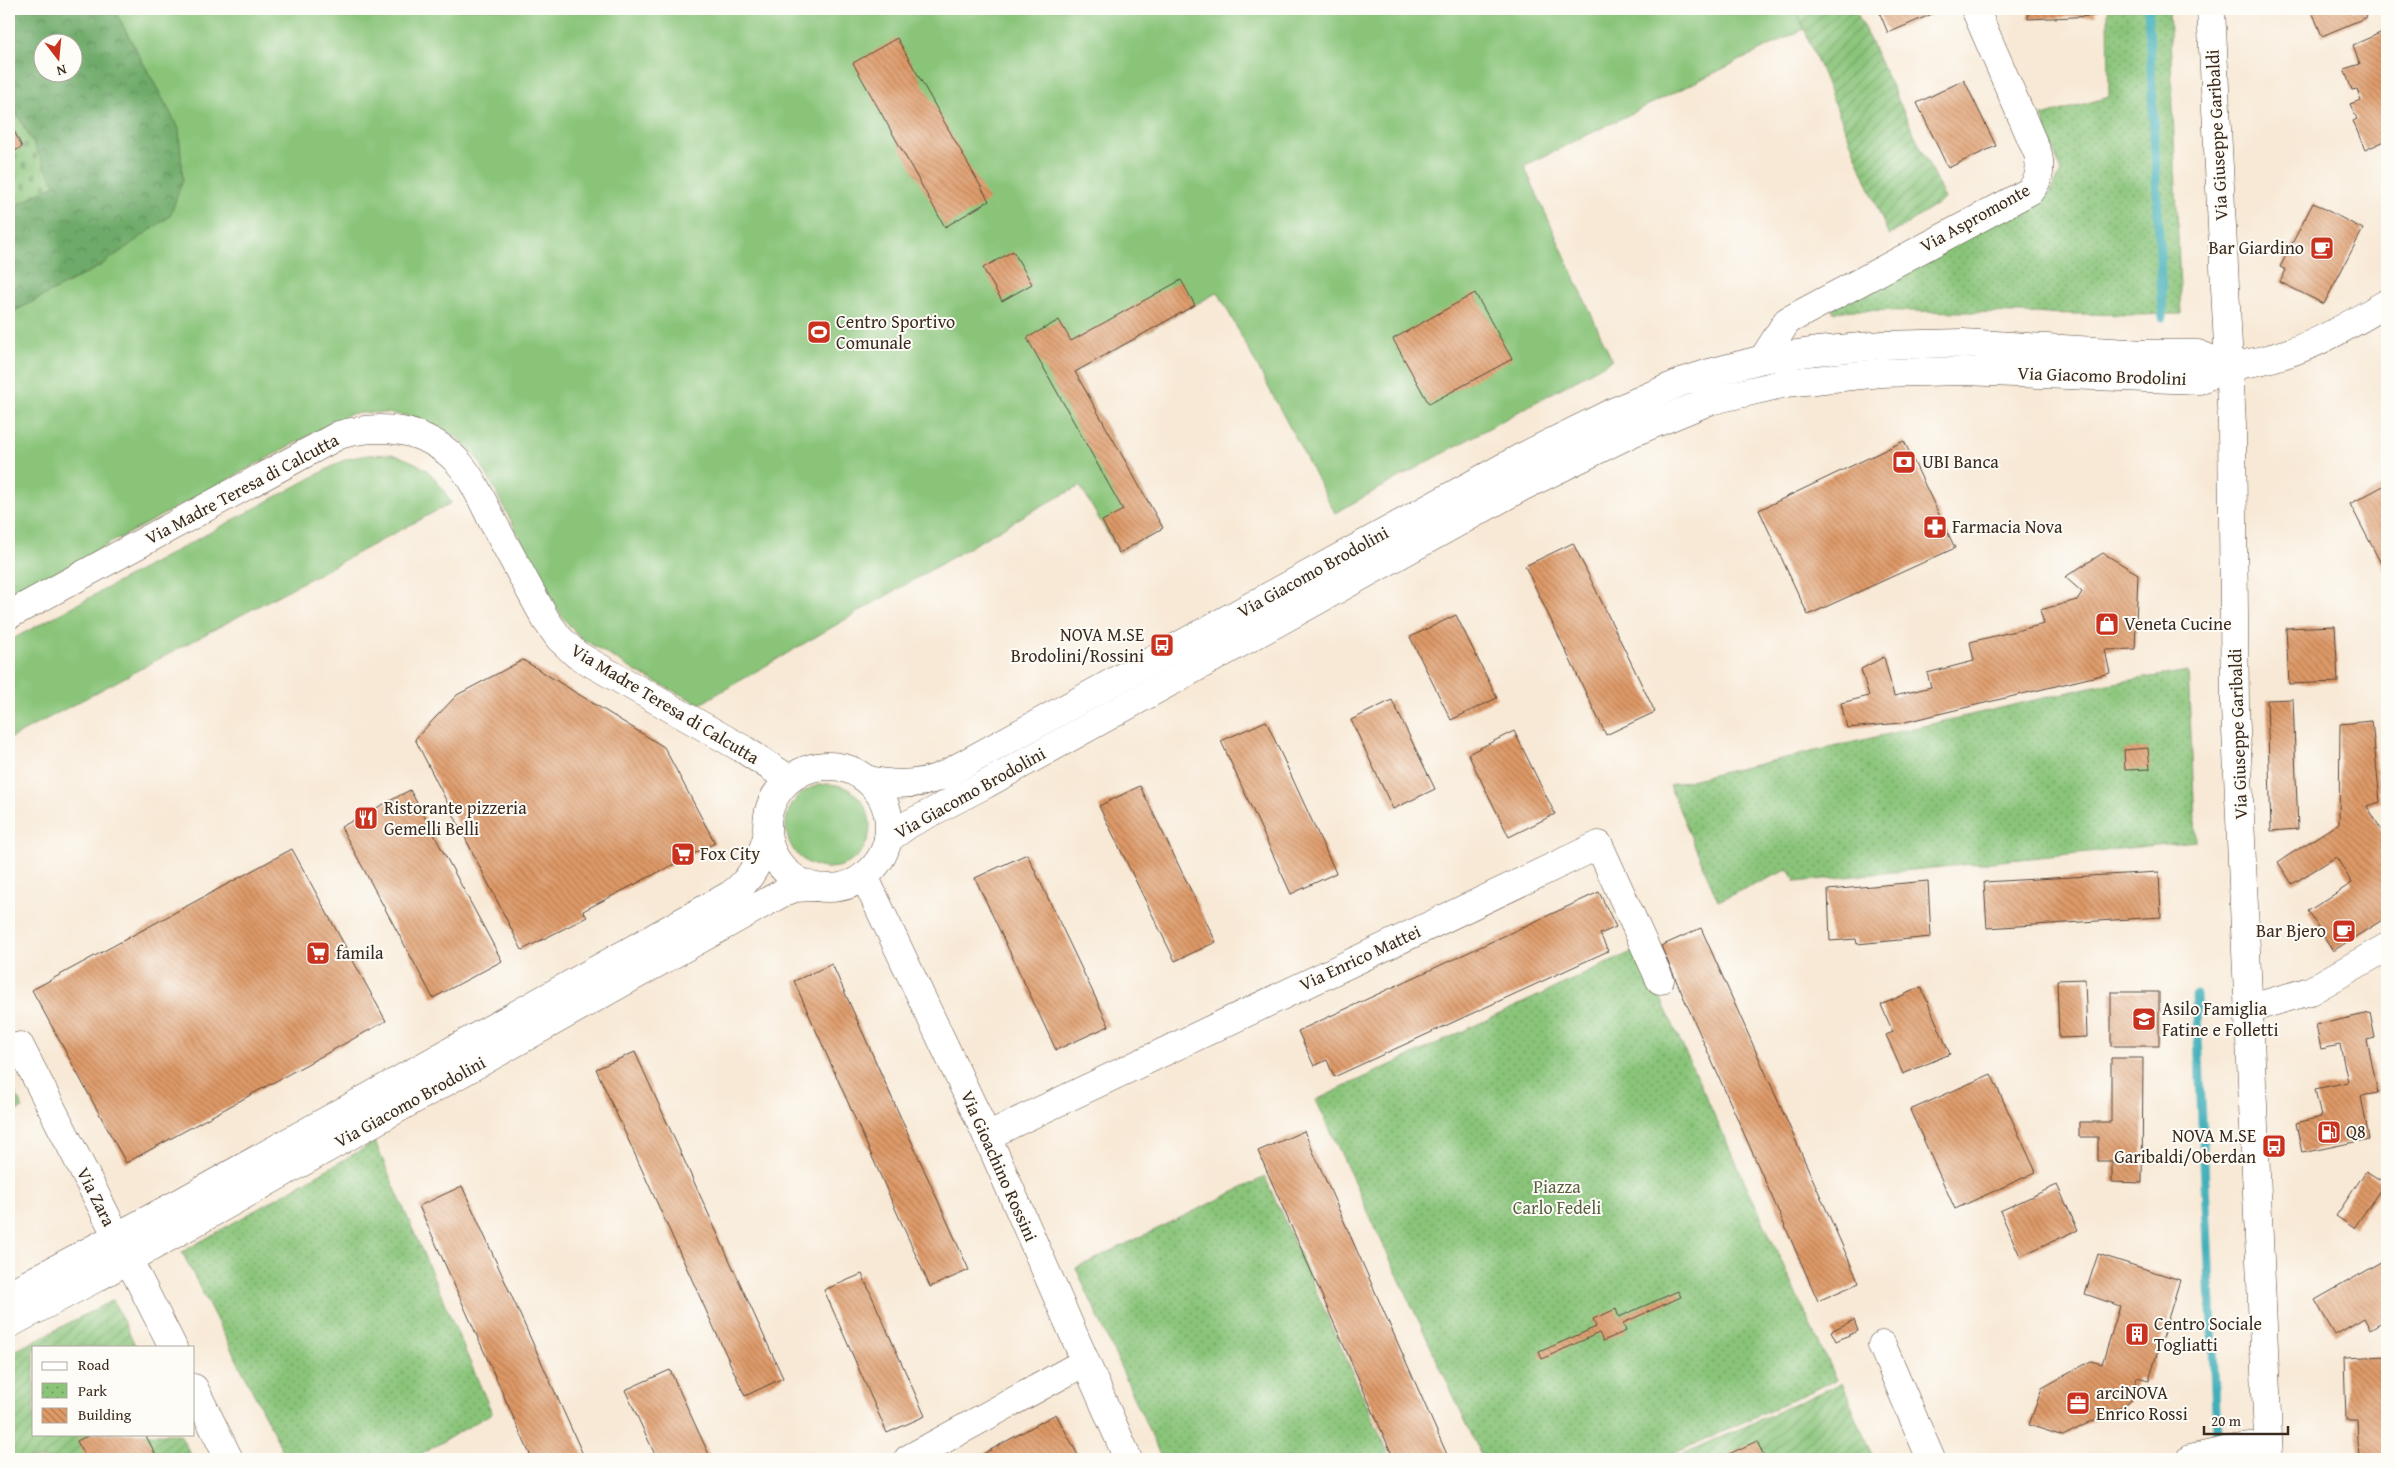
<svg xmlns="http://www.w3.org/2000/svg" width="2396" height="1468" viewBox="0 0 2396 1468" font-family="'Gentium Book Plus',serif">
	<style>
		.grass { fill: #89c479; stroke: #62774c }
		.forest { fill: url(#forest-crowns); stroke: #546a44; fill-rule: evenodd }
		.cemetery { fill: url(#cemetery-stones); stroke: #62774c }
		.park { fill: url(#park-dots); stroke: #62774c }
		.garden { fill: url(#garden-furrows); stroke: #62774c }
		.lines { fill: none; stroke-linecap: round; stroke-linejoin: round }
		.stream { stroke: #3fafb9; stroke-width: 9 }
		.building { fill: url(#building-back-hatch) }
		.minor-casing { stroke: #57473a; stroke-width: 29 }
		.major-casing { stroke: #57473a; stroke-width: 29 }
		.minor { stroke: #fff; stroke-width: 28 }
		.major { stroke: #fff; stroke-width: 28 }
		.labels { text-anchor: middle; stroke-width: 4; stroke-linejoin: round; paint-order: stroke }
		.street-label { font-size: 18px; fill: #3b2a1e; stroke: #fdfcf7 }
		.poi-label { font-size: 18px; fill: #3b2a1e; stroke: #fdfcf7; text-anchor: start }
		.park-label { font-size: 18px; fill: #56603e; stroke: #fdfcf7 }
	</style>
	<defs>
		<pattern id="forest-crowns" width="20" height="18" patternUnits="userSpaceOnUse" patternTransform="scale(1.25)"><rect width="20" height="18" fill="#6eaa69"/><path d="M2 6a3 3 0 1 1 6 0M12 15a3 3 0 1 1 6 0" fill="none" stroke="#5c8b56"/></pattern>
		<pattern id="cemetery-stones" width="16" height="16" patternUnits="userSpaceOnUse" patternTransform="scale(1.25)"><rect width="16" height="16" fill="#89c479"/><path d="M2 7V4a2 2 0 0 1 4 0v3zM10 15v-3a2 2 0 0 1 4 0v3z" fill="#719f63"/></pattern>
		<pattern id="park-dots" width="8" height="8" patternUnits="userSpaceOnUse" patternTransform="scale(1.25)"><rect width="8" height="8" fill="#89c479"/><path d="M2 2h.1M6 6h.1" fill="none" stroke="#719f63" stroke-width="1.8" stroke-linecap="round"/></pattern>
		<pattern id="garden-furrows" width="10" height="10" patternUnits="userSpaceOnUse" patternTransform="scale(1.25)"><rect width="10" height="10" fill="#89c479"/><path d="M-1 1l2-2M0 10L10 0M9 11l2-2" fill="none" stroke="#719f63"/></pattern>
		<pattern id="building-back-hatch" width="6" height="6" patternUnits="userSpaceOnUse" patternTransform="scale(1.25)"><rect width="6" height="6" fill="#de9967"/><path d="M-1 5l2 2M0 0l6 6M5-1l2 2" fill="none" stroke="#b57d54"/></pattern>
	</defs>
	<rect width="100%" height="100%" fill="#fdfcf7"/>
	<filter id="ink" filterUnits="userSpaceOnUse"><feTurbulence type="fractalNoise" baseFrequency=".02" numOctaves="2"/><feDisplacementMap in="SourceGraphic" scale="10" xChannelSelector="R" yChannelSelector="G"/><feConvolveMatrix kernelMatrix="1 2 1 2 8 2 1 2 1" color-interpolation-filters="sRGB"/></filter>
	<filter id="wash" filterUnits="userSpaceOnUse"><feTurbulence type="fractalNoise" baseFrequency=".0096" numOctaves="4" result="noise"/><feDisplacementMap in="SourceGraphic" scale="20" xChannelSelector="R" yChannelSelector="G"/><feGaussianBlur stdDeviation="1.12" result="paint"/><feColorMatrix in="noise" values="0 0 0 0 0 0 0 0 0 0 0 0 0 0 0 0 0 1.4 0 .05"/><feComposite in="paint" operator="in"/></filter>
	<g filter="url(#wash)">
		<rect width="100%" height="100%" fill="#f8e9d6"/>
		<g class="grass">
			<path d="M114,9H1796L1804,29L1524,166L1612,360L1335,513L1218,292L1075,372L1163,528L1119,553L1080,486L1032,511L700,704L640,674L581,638L562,617C544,583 526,549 508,515C498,498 490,478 479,461C449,418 397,409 349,414L9,598V314L100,266L179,129Z"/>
			<path d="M392,454C426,465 433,472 451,503L9,739V641L346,459L367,455Z"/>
			<circle cx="828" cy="826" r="42"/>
		</g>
		<path class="forest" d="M9,9H114L179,129L183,180L170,216L100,266L9,314V209L55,185L9,98ZM42,42H72V72H42Z"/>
		<polygon class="cemetery" points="9,98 55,185 9,209"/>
		<g class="park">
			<polygon points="2108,9 2169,9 2181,314 2135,315 1854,310 1833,312 1833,307 2050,193 2061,172 2042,116 2109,97"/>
			<polygon points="2188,671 2196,841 1796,882 1789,869 1718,901 1669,785 2095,686"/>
			<polygon points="1638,949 1836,1380 1662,1459 1483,1459 1316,1100"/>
			<polygon points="375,1142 492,1413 413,1459 287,1459 182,1252"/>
			<polygon points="1265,1177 1391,1459 1162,1459 1076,1268"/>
		</g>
		<g class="garden">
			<polygon points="1796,9 1855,9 1945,199 1889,236"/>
			<polygon points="9,1081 23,1108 9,1115"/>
			<polygon points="113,1300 136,1347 34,1347 34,1434 180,1434 193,1459 9,1459 9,1354"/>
			<polygon points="1842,1383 1874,1459 1672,1459"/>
		</g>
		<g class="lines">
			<g class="stream">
				<polyline points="2148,9 2163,317"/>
				<polyline points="2196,995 2217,1432"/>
			</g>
		</g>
		<g id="blocks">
			<g class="building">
				<polygon points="1878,9 1938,9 1939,11 1888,33"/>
				<polygon points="2028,9 2095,9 2096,16 2028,19"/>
				<polygon points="2311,9 2351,9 2352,11 2363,9 2367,17 2322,36"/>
				<polygon points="2387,30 2387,140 2365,150 2353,121 2357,119 2350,104 2361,100 2357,89 2352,90 2344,69 2360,64 2353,45"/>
				<polygon points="897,38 989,201 945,227 853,63"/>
				<polygon points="1964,80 1996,146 1948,168 1917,103"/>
				<polygon points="9,121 22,147 9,154"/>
				<polygon points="2313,203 2363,229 2324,304 2280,282 2286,270 2280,267"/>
				<polygon points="1013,251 1032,284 1002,301 983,268"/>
				<polygon points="1181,280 1195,305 1075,372 1163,528 1119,553 1102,521 1123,510 1027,338 1059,320 1071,341"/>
				<polygon points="1475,293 1512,359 1429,404 1393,339"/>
				<polygon points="1904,441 1955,548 1808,615 1759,510"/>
				<polygon points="2387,484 2387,575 2350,504"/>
				<polygon points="1573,543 1655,712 1606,735 1525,566"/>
				<polygon points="2103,553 2138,574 2135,649 2105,650 2110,673 1901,723 1847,728 1841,703 1869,696 1861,669 1884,657 1894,696 1931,687 1927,673 1974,661 1970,642 2044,624 2040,610 2077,600 2082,592 2065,577"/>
				<polygon points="1456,615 1497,698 1451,720 1410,637"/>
				<polygon points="2335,626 2338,682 2289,684 2286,628"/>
				<polygon points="523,660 664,747 715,843 583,911 587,917 522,950 415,739 457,695"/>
				<polygon points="2293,699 2298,829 2271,831 2267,700"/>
				<polygon points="1392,700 1435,789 1393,809 1351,720"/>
				<polygon points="1266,721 1336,873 1291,894 1221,741"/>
				<polygon points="2372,721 2380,802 2367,806 2387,839 2387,917 2333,951 2308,911 2352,883 2336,857 2292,884 2278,862 2339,823 2340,724"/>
				<polygon points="1514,731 1555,814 1509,837 1468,754"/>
				<polygon points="2148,748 2150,769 2125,770 2124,750"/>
				<polygon points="1140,786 1216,942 1175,961 1099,806"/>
				<polygon points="410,790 502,961 433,998 341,827"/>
				<polygon points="292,849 386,1021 126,1163 32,990"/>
				<polygon points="1027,854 1109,1026 1056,1050 975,878"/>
				<polygon points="2159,872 2161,917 1987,928 1984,882"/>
				<polygon points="1928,881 1931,937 1857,944 1856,939 1830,941 1828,890"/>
				<polygon points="1599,892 1616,927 1600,934 1608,951 1334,1077 1327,1060 1314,1066 1298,1031"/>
				<polygon points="1701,928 1859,1283 1818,1301 1661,946"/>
				<polygon points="832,964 969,1270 930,1287 794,981"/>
				<polygon points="2085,979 2087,1037 2059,1038 2057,980"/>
				<polygon points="1921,987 1950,1054 1903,1074 1886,1035 1893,1032 1881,1005"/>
				<rect x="2111" y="992" width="48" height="54"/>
				<polygon points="2370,1013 2375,1038 2367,1040 2378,1093 2361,1096 2369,1139 2302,1153 2296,1123 2321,1117 2315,1089 2348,1082 2340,1045 2321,1049 2316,1025"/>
				<polygon points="635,1052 783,1378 745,1396 596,1069"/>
				<polygon points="2111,1058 2143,1058 2142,1183 2112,1182 2112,1161 2098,1161 2098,1137 2079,1137 2079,1122 2111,1122"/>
				<polygon points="1991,1074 2036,1172 1955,1209 1910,1110"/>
				<polygon points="1304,1131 1449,1459 1394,1459 1258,1151"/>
				<polygon points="2366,1171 2385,1183 2354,1228 2336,1216"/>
				<polygon points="2057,1185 2078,1230 2020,1256 2000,1211"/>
				<polygon points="462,1186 585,1459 532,1459 419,1206"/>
				<polygon points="2098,1254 2180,1280 2149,1380 2137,1377 2131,1401 2063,1436 2029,1425 2042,1388 2091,1361 2102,1364 2120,1306 2085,1294"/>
				<polygon points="2387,1259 2387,1319 2370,1329 2364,1318 2335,1335 2315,1300"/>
				<polygon points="862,1274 925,1416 887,1433 824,1290"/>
				<polygon points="1678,1291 1681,1297 1623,1323 1626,1331 1603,1341 1599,1333 1542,1359 1539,1352 1596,1327 1593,1319 1616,1309 1619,1317"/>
				<polygon points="1854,1320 1858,1331 1836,1341 1831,1331"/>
				<polygon points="2387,1356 2387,1459 2359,1459 2357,1420 2346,1420 2344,1358"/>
				<polygon points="670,1370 711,1459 657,1459 625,1390"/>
				<polygon points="1056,1414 1080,1459 986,1459 983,1454"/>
				<polygon points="91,1434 145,1434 158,1459 86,1459 77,1441"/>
				<polygon points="1757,1441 1765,1459 1718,1459"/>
			</g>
		</g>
	</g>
	<g filter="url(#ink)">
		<use href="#blocks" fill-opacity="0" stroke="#57473a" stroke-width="1"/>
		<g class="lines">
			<g class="minor-casing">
				<g id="minor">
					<path d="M1763,359L1787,321L2030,191C2040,179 2041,169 2038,154L1975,9"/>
					<path d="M2229,366C2293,359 2333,335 2387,303"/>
					<path d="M9,615L339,435C381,423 425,428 456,460C473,477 484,505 495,526C512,557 529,589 546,620L559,638L577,655L743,749L789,779"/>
					<polyline points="864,876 987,1136 1128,1459"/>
					<polyline points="2248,1009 2310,991 2387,947"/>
					<polyline points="20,1046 173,1347"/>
					<polyline points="987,1136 1599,845 1660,980"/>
					<polyline points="1882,1345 1931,1459"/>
					<polyline points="194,1388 229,1459"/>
					<polyline points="908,1459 1085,1362"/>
					<polyline points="2190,1459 2234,1449 2268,1445"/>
				</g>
			</g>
			<g class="major-casing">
				<g id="major">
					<polyline points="2211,9 2232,425 2235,707 2269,1459"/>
					<circle cx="828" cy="827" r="61"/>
					<path d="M866,779C893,786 919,786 944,775L1522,457L1613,412L1684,381L1709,373L1763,359L1817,351L1883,345L1963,343L2145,354H2198L2229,366"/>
					<polyline points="888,839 909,824 986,784 1520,488 1634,432 1709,401 1786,383 1880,373 1964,371 2199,380 2229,366"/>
					<path d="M9,1294L181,1202L730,895C751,881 760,860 767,837"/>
					<polyline points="9,1324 96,1278 784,892 795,888 814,887"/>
				</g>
			</g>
			<use href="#minor" class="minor"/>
			<use href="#major" class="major"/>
		</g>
	</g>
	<defs>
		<g id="cafe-square" transform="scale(1.25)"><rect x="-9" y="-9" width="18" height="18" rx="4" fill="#c8321e" stroke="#fdfcf7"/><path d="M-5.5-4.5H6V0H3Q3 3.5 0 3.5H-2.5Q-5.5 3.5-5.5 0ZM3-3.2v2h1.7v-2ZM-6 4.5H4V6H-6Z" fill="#fff"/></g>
		<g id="stadium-square" transform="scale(1.25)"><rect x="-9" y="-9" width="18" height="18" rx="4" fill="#c8321e" stroke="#fdfcf7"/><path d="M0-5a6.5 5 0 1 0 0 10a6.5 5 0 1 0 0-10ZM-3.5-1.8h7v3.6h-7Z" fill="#fff"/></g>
		<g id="bank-square" transform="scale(1.25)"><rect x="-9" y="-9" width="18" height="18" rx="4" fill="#c8321e" stroke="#fdfcf7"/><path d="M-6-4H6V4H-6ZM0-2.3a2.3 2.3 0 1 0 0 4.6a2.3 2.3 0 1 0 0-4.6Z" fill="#fff"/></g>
		<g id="pharmacy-square" transform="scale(1.25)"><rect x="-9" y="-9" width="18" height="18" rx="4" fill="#c8321e" stroke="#fdfcf7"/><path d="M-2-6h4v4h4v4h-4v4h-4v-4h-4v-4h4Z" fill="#fff"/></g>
		<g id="shop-square" transform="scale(1.25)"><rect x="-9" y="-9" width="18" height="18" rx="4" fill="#c8321e" stroke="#fdfcf7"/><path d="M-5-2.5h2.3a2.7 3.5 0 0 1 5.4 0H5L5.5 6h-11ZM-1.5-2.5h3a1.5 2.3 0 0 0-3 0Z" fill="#fff"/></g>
		<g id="bus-square" transform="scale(1.25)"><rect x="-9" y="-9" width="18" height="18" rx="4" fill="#c8321e" stroke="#fdfcf7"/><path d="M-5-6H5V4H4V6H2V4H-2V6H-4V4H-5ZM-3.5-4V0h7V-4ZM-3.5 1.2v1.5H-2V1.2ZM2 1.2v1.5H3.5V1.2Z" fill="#fff"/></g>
		<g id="restaurant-square" transform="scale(1.25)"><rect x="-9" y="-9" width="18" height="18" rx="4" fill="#c8321e" stroke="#fdfcf7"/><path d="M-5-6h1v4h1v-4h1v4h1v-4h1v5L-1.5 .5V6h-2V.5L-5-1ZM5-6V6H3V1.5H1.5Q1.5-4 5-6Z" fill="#fff"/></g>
		<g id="supermarket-square" transform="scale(1.25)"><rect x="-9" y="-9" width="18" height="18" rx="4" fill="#c8321e" stroke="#fdfcf7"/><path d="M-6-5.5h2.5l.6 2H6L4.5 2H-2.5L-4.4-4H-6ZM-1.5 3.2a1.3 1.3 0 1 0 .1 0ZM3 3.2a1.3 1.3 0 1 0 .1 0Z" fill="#fff"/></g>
		<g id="school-square" transform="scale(1.25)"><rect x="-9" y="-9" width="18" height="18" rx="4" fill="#c8321e" stroke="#fdfcf7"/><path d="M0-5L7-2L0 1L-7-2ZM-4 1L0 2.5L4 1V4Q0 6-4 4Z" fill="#fff"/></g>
		<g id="fuel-square" transform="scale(1.25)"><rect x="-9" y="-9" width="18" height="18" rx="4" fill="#c8321e" stroke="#fdfcf7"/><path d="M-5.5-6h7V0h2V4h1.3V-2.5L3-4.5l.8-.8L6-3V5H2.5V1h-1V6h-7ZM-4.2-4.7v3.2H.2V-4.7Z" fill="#fff"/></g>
		<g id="building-square" transform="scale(1.25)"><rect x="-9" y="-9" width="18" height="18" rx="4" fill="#c8321e" stroke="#fdfcf7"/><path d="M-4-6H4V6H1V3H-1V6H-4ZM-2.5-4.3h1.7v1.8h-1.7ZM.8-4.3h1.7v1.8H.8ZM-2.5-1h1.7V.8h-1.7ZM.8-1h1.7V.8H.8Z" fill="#fff"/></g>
		<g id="office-square" transform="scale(1.25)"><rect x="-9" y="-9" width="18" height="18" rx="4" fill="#c8321e" stroke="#fdfcf7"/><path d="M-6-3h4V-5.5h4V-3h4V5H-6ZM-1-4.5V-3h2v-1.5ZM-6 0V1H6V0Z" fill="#fff"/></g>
	</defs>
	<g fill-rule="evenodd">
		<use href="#cafe-square" x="2322" y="248"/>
		<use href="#stadium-square" x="819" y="332"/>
		<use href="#bank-square" x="1904" y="462"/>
		<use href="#pharmacy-square" x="1935" y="527"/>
		<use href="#shop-square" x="2107" y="624"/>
		<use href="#bus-square" x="1162" y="645"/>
		<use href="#restaurant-square" x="366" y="818"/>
		<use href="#supermarket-square" x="683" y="854"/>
		<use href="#cafe-square" x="2344" y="931"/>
		<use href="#supermarket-square" x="318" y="953"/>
		<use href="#school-square" x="2144" y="1019"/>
		<use href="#fuel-square" x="2329" y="1132"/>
		<use href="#bus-square" x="2274" y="1146"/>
		<use href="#building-square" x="2137" y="1334"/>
		<use href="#office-square" x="2078" y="1403"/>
	</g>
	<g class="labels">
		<g class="street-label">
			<text transform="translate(2217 135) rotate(-93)" y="6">Via Giuseppe Garibaldi</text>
			<text transform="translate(1975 218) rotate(-29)" y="6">Via Aspromonte</text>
			<text transform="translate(2102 376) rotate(2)" y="6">Via Giacomo Brodolini</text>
			<text transform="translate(242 489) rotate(-28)" y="6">Via Madre Teresa di Calcutta</text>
			<text transform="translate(1313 572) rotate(-29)" y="6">Via Giacomo Brodolini</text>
			<text transform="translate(665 704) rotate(31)" y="6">Via Madre Teresa di Calcutta</text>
			<text transform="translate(2238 734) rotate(-92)" y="6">Via Giuseppe Garibaldi</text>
			<text transform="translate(970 793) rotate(-29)" y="6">Via Giacomo Brodolini</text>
			<text transform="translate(1360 958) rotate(-25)" y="6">Via Enrico Mattei</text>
			<text transform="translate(410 1102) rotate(-29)" y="6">Via Giacomo Brodolini</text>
			<text transform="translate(999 1166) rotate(66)" y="6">Via Gioachino Rossini</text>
			<text transform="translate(96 1197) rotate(63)" y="6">Via Zara</text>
		</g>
		<g class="poi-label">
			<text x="2304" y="254" text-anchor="end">Bar Giardino</text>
			<text x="836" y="328">Centro Sportivo<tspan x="836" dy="21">Comunale</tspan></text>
			<text x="1922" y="468">UBI Banca</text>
			<text x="1952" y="533">Farmacia Nova</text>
			<text x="2124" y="630">Veneta Cucine</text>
			<text x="1144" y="641" text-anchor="end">NOVA M.SE<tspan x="1144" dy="21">Brodolini/Rossini</tspan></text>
			<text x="384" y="814">Ristorante pizzeria<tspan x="384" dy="21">Gemelli Belli</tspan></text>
			<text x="700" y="860">Fox City</text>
			<text x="2326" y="937" text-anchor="end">Bar Bjero</text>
			<text x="336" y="959">famila</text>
			<text x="2162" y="1015">Asilo Famiglia<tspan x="2162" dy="21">Fatine e Folletti</tspan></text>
			<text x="2346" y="1138">Q8</text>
			<text x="2256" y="1142" text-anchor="end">NOVA M.SE<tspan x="2256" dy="21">Garibaldi/Oberdan</tspan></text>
			<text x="2154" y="1330">Centro Sociale<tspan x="2154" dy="21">Togliatti</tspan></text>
			<text x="2096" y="1399">arciNOVA<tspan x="2096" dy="21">Enrico Rossi</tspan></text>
		</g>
		<g class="park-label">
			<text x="1557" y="1193">Piazza<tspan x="1557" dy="21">Carlo Fedeli</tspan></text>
		</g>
	</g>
	<rect width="2396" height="1468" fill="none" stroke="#fdfcf7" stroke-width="30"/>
	<rect x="32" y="1346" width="162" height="90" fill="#fdfcf7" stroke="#afa8a0"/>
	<rect x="42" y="1362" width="25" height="8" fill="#ffffff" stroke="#afa8a0"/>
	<text x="78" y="1370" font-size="15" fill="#3b2a1e">Road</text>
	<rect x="42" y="1383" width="25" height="15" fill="url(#park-dots)" stroke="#afa8a0"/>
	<text x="78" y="1396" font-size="15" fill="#3b2a1e">Park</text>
	<rect x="42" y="1408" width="25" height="15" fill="url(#building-back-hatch)" stroke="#afa8a0"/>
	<text x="78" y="1420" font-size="15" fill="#3b2a1e">Building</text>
	<g transform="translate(58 58) rotate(164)"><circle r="24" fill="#fdfcf7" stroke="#afa8a0"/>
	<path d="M0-4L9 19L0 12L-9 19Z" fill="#c8321e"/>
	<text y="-8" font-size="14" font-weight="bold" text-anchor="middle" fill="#3b2a1e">N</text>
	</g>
	<path d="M2204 1426v8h84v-8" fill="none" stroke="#3b2a1e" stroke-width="2.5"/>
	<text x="2211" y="1426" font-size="15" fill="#3b2a1e" stroke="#fdfcf7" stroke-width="4" paint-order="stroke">20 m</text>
</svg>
